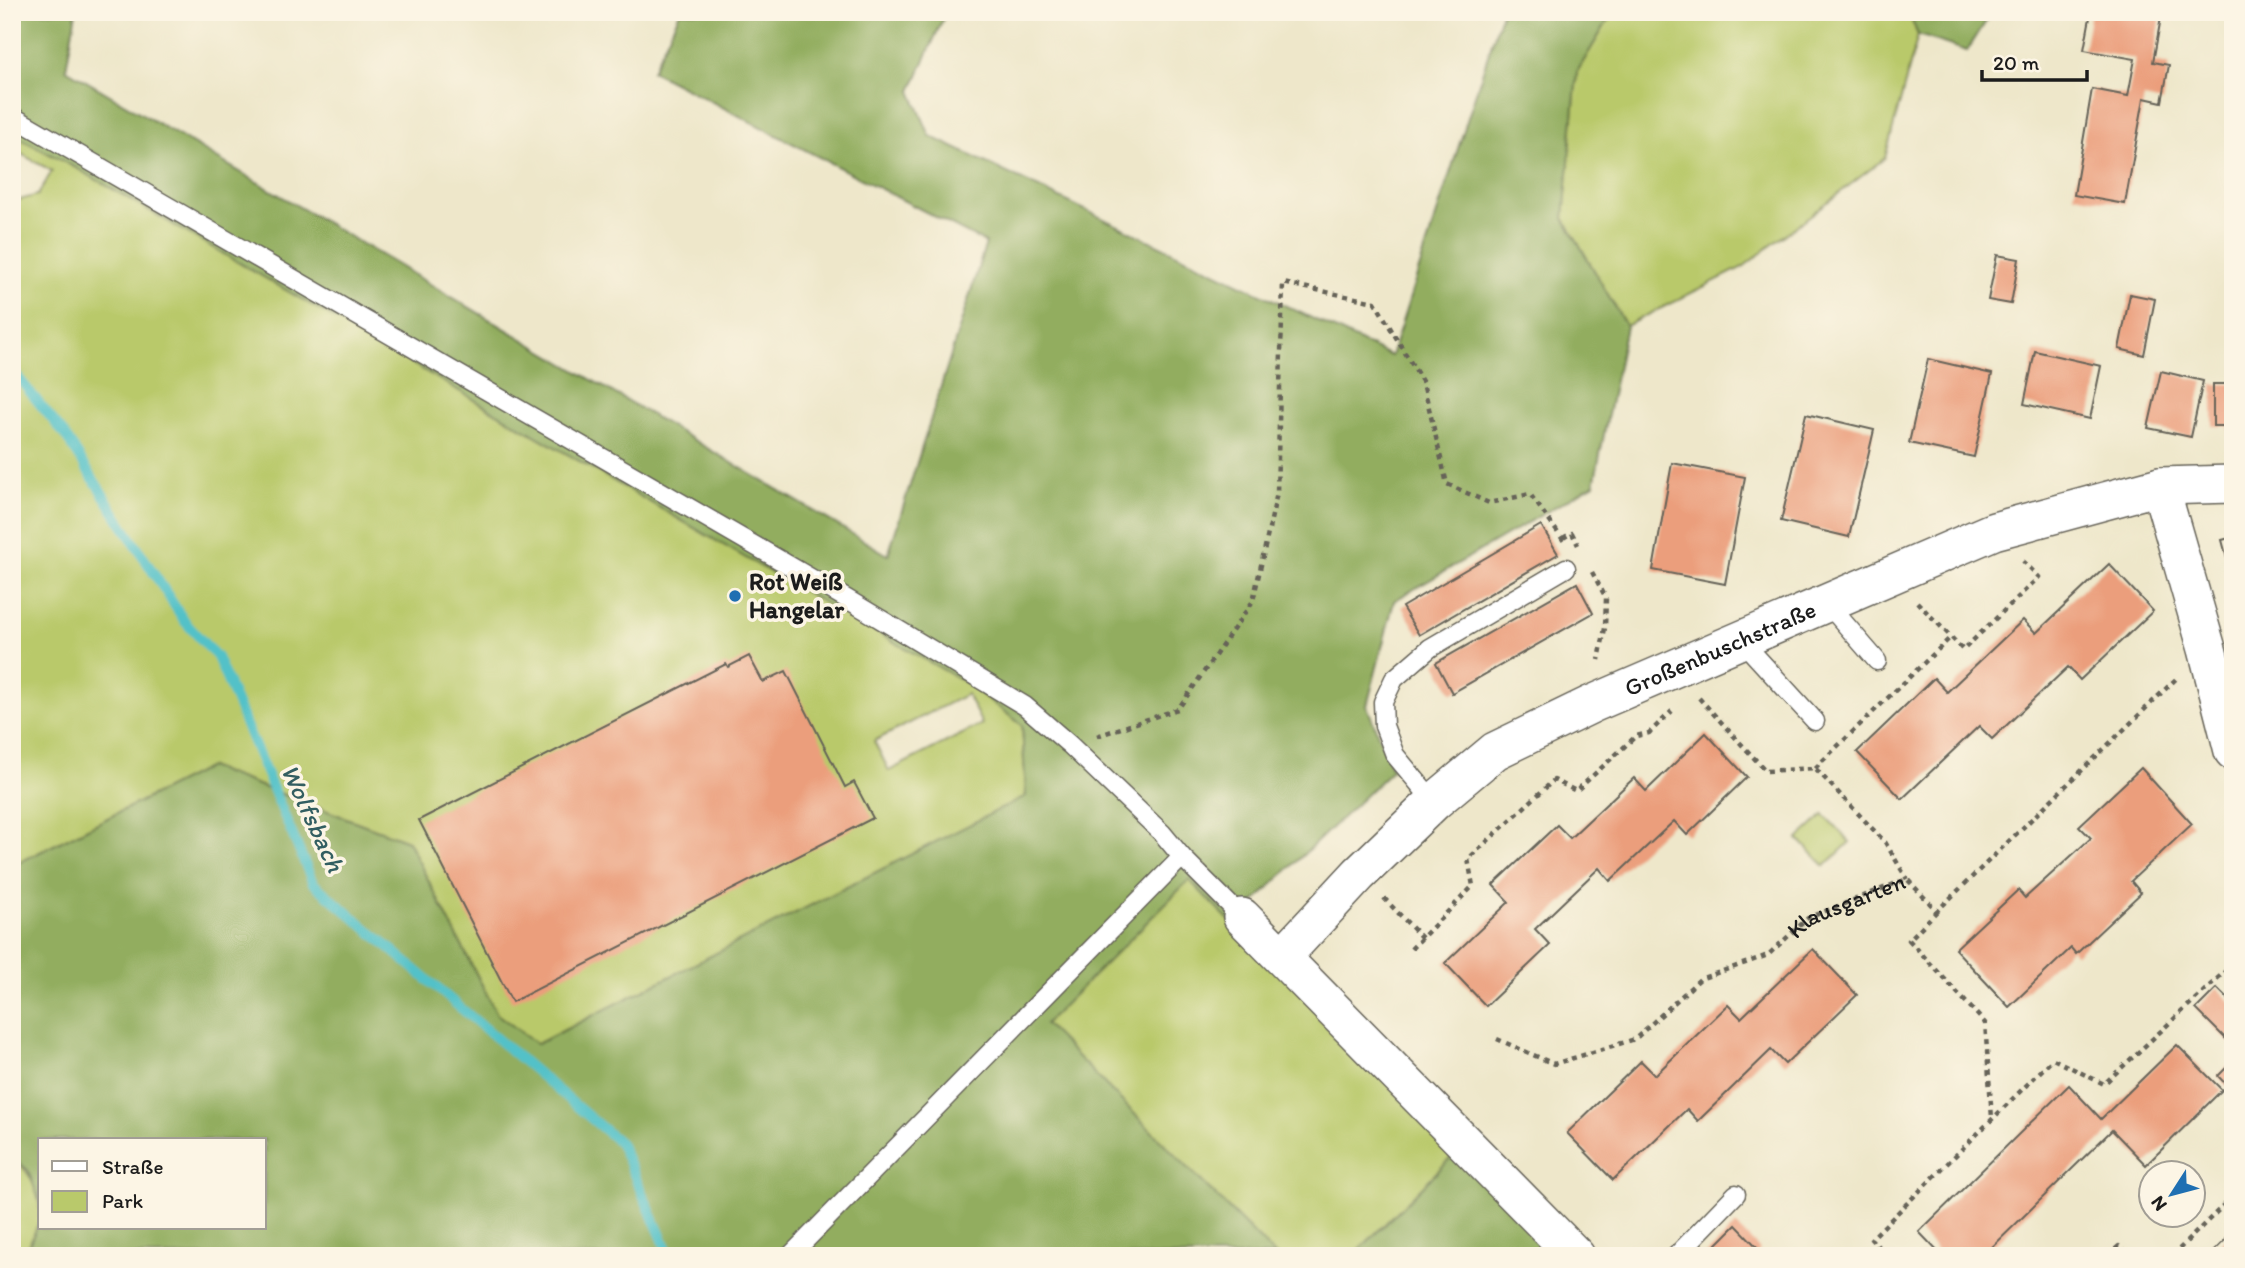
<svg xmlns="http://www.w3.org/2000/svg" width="2245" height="1268" viewBox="0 0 2245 1268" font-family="Itim,sans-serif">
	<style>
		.green { fill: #b9c96b; stroke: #6a7244; stroke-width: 2; fill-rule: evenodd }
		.forest { fill: #92ad5f; stroke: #57643e; stroke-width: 2 }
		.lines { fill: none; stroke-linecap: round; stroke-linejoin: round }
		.stream { stroke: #53c1c8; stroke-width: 10 }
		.building { fill: #eb9e7c }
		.lane-casing { stroke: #666359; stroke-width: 21 }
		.street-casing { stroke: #666359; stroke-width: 40 }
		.path { stroke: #666359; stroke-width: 4.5; stroke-dasharray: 5 5; stroke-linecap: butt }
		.lane { stroke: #fff; stroke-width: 18 }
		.street { stroke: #fff; stroke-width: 37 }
		.poi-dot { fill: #1f6fb2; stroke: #fcf5e5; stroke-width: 2.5 }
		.labels { text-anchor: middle; stroke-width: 7; stroke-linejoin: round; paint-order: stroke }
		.poi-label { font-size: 24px; font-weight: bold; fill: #1c1c1c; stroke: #fcf5e5; text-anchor: start }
		.street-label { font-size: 24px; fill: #1c1c1c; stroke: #fcf5e5 }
		.water-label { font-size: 26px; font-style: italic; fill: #325e61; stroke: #fcf5e5 }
	</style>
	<rect width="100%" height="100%" fill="#fcf5e5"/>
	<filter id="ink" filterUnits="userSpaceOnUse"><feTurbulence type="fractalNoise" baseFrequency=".0143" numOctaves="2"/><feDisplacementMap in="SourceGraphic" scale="14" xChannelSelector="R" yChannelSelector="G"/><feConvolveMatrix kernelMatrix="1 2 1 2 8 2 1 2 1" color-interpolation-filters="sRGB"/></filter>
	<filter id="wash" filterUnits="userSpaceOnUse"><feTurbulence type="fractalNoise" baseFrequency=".00686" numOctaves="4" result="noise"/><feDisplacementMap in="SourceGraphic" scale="28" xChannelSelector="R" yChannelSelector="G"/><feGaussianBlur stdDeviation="1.57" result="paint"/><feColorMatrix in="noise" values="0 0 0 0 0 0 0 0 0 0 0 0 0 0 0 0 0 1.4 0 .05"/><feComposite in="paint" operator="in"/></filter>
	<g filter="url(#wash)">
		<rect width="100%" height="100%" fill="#eee7ca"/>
		<g class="green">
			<polygon points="1613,12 1908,12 1918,35 1885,158 1743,267 1626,326 1564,218 1577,72"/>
			<path d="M12,134L78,169L775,575L965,682L1022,725L1026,797L537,1044L497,1015L408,841L209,767L12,866V202L38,195L52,171L12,149ZM967,694L982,724L889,771L874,741Z"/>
			<polygon points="1824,815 1850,842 1825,866 1798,839"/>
			<polygon points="1189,879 1459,1150 1353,1256 1276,1256 1044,1024"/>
			<path d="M12,1157C45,1184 48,1221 24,1256H12Z"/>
		</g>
		<g class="forest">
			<polygon points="12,12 76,12 66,69 888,555 986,243 652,71 680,12 946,12 911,91 930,136 1391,356 1502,12 1613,12 1577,72 1564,218 1626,326 1594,484 1394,601 1367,706 1392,770 1232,923 1189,880 1045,1024 1276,1256 24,1256 40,1220 40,1228 264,1228 264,1140 40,1140 40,1203 28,1170 12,1157 12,866 209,767 408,841 497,1014 537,1044 1026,796 1022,725 965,682 775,575 78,169 12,134"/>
			<polygon points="1908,12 1992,12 1967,51 1918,35"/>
			<polygon points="1459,1150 1554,1256 1353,1256"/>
		</g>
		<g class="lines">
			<polyline class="stream" points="12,370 65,435 185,622 217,657 313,883 620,1143 670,1256"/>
		</g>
		<g id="blocks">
			<g class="building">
				<polygon points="2091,12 2162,12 2153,62 2169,65 2162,102 2144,98 2125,204 2074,195 2092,89 2128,96 2135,59 2084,50"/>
				<polygon points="1997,255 2019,259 2011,304 1988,300"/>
				<polygon points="2130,294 2155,299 2144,355 2119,349"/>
				<polygon points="2035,351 2101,366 2090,419 2024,404"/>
				<polygon points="1928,359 1992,374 1974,457 1909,443"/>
				<polygon points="2161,371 2203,381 2191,437 2148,428"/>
				<polygon points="2213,384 2233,384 2233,438 2229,438 2229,426 2213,426"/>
				<polygon points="1806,414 1874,430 1849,537 1781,521"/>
				<polygon points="1672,463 1745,477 1725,584 1653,570"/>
				<polygon points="1541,525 1558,554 1419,635 1402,607"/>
				<polygon points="2233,537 2233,577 2232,577 2222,540"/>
				<polygon points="2109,564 2153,611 2080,680 2068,667 1992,739 1979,726 1902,799 1857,752 1934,678 1947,692 2023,620 2036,633"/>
				<polygon points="1577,583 1593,613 1452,693 1436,663"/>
				<polygon points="749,656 763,682 786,671 845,787 854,782 873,818 512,1002 419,820 726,664 728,667"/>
				<polygon points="1706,733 1747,777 1687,835 1674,821 1610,881 1599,868 1535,929 1550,945 1486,1006 1445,963 1509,902 1493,885 1557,825 1570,838 1634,778 1646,791"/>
				<polygon points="2141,768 2192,824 2131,881 2141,893 2076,954 2071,948 2009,1007 1955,949 2018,890 2025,898 2091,838 2079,826"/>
				<polygon points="1813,949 1857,995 1785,1064 1771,1050 1698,1121 1687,1109 1613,1180 1567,1133 1641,1061 1655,1075 1728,1005 1741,1018"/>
				<polygon points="2217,988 2233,1004 2233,1046 2196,1009"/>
				<polygon points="2177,1045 2222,1090 2146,1165 2112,1130 1983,1256 1942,1256 1919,1232 2069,1085 2101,1119"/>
				<polygon points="2233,1061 2233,1092 2218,1076"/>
				<polygon points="1736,1225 1760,1250 1754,1256 1705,1256"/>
				<polygon points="2233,1232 2233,1256 2209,1256"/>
			</g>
		</g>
	</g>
	<g filter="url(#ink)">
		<use href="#blocks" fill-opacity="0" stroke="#666359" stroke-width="2"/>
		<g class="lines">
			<g class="lane-casing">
				<g id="lane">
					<polyline points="12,116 847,599 1025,706 1070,745 1162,833 1182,857 1242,917"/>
					<polyline points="1826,602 1877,661"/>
					<polyline points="1740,639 1815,721"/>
					<polyline points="1434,802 1395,755 1384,726 1383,702 1394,679 1430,648 1566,568"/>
					<polyline points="790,1256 1182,857"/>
					<polyline points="1676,1256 1736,1194"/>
				</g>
			</g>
			<g class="street-casing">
				<g id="street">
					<polyline points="2160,486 2207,649 2233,751"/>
					<polyline points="1242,917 1576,1256"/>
					<path id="s2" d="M1282,957L1359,874L1434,802L1495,751L1592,704L1994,531L2160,486L2233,484"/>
				</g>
			</g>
			<g class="path">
				<polyline points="1563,538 1572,533 1578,545"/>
				<polyline points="1592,572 1606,598 1605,628 1599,660"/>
				<polyline points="1917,602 1951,637"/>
				<polyline points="1699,698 1766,771 1815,768 1885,842 1907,879"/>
				<polyline points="1097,736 1178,709 1253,601 1277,493 1283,283 1375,302 1423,383 1447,484 1489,503 1530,494 1566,544"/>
				<polyline points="1815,768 1951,637 1963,650 2039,577 2023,561"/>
				<polyline points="1384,898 1422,938"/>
				<polyline points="1937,911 1909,940 1985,1023 1992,1118"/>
				<polyline points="1411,949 1473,886 1468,859 1554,780 1576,791 1636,736 1649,733 1672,711"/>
				<path id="s1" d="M1497,1039L1554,1064L1635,1039L1700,979L1768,955L1808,918L1907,879L1937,911L2179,676"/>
				<polyline points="1887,1256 1871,1239 2053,1059 2104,1084 2233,964"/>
				<polyline points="2108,1256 2119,1246 2130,1256"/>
				<polyline points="2172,1256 2233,1196"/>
			</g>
			<use href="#lane" class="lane"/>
			<use href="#street" class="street"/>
		</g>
	</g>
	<circle class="poi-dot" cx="735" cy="596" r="7"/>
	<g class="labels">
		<g class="poi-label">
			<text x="749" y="590">Rot Weiß<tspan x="749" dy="28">Hangelar</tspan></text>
		</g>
		<g class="street-label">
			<text dy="8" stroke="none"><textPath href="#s2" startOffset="544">Großenbuschstraße</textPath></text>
			<text dy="8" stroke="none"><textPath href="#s1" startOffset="402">Klausgarten</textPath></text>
		</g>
		<g class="water-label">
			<text transform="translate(313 818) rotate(65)" y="9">Wolfsbach</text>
		</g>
	</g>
	<rect width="2245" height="1268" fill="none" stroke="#fcf5e5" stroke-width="42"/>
	<rect x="38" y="1138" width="228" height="91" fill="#fcf5e5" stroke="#a29e95" stroke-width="2"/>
	<rect x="52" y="1161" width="35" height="10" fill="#ffffff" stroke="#a29e95" stroke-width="2"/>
	<text x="102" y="1174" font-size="21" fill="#1c1c1c">Straße</text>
	<rect x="52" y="1191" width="35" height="21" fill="#b9c96b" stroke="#a29e95" stroke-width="2"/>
	<text x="102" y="1208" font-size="21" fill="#1c1c1c">Park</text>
	<g transform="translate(2172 1194) rotate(234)"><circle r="33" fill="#fcf5e5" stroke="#a29e95" stroke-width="2"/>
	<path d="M0-5L12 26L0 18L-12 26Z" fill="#1f6fb2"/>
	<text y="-10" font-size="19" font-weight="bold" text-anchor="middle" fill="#1c1c1c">N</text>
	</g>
	<path d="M1982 70v10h105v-10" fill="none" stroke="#1c1c1c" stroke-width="3.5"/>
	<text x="1993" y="70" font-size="21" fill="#1c1c1c" stroke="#fcf5e5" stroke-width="5" paint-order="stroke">20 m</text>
</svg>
